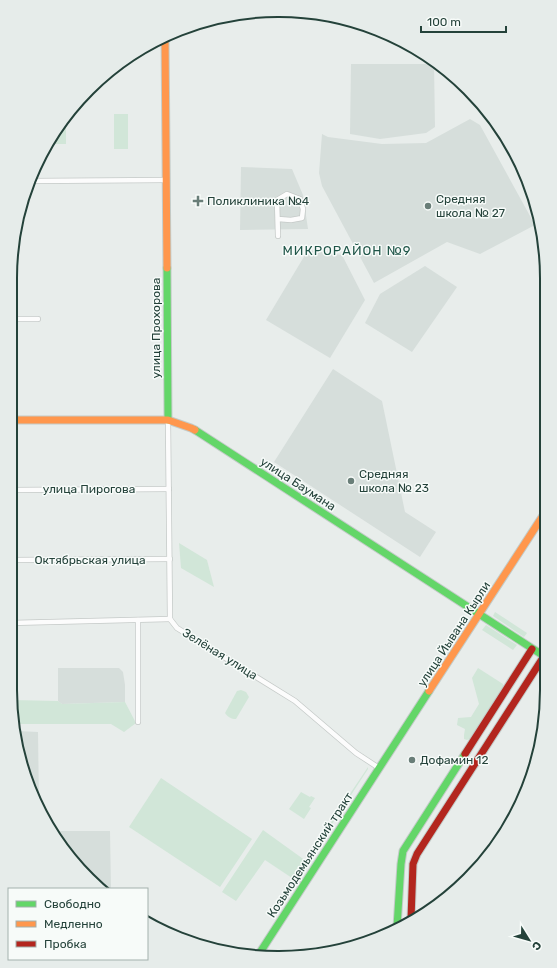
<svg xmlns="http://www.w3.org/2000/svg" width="557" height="968" viewBox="0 0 557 968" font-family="Rubik,sans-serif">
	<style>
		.built { fill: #d6dedb }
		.green { fill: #d1e6d8 }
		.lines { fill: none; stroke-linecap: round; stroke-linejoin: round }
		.street-casing { stroke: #c5cac8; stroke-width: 6 }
		.fast-casing { stroke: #c3cbc8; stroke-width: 9 }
		.slow-casing { stroke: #c3cbc8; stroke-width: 9 }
		.jam-casing { stroke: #c3cbc8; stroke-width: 9 }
		.street { stroke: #fcfcfc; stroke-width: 4.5 }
		.fast { stroke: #63d668; stroke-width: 7 }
		.slow { stroke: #ff974d; stroke-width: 7 }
		.jam { stroke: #b3261e; stroke-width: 7 }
		.poi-dot { fill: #697e78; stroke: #f7fbf9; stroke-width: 1.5 }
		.labels { text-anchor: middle; stroke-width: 3; stroke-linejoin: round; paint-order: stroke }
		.poi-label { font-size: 12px; fill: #24423a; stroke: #f7fbf9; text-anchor: start }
		.street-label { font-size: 12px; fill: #24423a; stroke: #f7fbf9 }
		.neighbourhood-label { font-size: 13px; letter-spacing: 1px; fill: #1f5548; stroke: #f7fbf9 }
		.rim { fill: none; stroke: #24423a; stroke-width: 2 }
	</style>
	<rect width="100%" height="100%" fill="#e8edeb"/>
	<g class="built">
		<polygon points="351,64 434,64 435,127 426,133 380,139 350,134"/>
		<polygon points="470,119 480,125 535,225 480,254 447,242 374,283 322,186 319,173 322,134 328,137 382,144 426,143"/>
		<polygon points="241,167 292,169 303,195 308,229 240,230"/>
		<polygon points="308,250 342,255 365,300 330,358 266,320"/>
		<polygon points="425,266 457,287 412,352 365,323 380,294"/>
		<polygon points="333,369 382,401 405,512 436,532 420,557 274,462"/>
		<polygon points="58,668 119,668 123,672 125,685 125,702 62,704 58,701"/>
		<polygon points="17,731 38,732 39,803 24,776"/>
		<polygon points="53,831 110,831 111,889 104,889 65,853"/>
	</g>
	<g class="green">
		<rect x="114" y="114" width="14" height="35"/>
		<polygon points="66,116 66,144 48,144 55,130"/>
		<polygon points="179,543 207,560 214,587 181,568"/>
		<polygon points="495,612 527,633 524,637 493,616"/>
		<polygon points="486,625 517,645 513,650 482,630"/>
		<polygon points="478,668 503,684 503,689 472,738 467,740 464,739 464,735 465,729 457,725 458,718 471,717 479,704 472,678"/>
		<path d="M241,690L246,692L249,697L236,719C231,719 228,717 225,713L237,691Z"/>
		<polygon points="12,700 58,701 62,704 125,702 136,723 124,732 111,724 16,724"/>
		<polygon points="368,767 368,769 308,861 306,861 309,864 274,916 270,914 292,878 265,860 236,901 222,892 263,830 306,861 306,859"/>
		<polygon points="161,778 252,839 220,887 129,827"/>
		<polygon points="301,792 310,797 311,796 315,798 309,807 311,808 304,819 289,809"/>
	</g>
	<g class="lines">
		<g class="street-casing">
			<g id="street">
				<polyline points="30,181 166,180"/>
				<polyline points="278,219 291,220 302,218 303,209 300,199 287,194 277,200 278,236"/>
				<polyline points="11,286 15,286"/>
				<polyline points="11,319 38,319"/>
				<polyline points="168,420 170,619"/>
				<polyline points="10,490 169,489"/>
				<polyline points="10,560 170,559"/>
				<polyline points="170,619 177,628 295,701 356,753 379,768"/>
				<polyline points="10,623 170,619"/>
				<polyline points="138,722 138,620"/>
			</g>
		</g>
		<g class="fast-casing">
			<g id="fast">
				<polyline points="167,268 168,420"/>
				<polyline points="195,430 479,614"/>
				<polyline points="479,614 544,656"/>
				<polyline points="397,927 401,864 403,851 465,754"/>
				<polyline points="259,954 429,691"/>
			</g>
		</g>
		<g class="slow-casing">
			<g id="slow">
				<polyline points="165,36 167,268"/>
				<polyline points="10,420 168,420 191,428 195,430"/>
				<polyline points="429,691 546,511"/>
			</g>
		</g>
		<g class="jam-casing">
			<g id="jam">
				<polyline points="465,754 532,649"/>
				<polyline points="411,919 413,864 417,854 546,653"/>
			</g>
		</g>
		<use href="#street" class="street"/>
		<use href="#fast" class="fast"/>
		<use href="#slow" class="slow"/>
		<use href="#jam" class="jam"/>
	</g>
	<g class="poi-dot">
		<path d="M196 195h4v4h4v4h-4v4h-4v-4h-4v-4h4z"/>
		<circle cx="428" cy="206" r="4"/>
		<circle cx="351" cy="481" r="4"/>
		<circle cx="412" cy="760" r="4"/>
	</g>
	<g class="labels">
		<g class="poi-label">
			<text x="436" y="203">Средняя<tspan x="436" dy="14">школа № 27</tspan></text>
			<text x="207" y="205">Поликлиника №4</text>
			<text x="359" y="478">Средняя<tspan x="359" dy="14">школа № 23</tspan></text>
			<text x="420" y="764">Дофамин 12</text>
		</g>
		<g class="street-label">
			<text transform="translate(156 328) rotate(-90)" y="4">улица Прохорова</text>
			<text transform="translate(298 484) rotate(33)" y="4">улица Баумана</text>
			<text x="89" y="493">улица Пирогова</text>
			<text x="90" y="564">Октябрьская улица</text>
			<text transform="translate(454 634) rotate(-57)" y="4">улица Йывана Кырли</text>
			<text transform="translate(220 654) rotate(32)" y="4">Зелёная улица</text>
			<text transform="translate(310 855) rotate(-57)" y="4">Козьмодемьянский тракт</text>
		</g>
		<g class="neighbourhood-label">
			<text x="347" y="255">МИКРОРАЙОН №9</text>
		</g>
	</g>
	<path d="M0 0H557V968H0ZM278 17H279A261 261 0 0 1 540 278V690A261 261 0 0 1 279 951H278A261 261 0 0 1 17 690V278A261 261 0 0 1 278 17Z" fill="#e6ecea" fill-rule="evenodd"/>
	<path class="rim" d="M278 17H279A261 261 0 0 1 540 278V690A261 261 0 0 1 279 951H278A261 261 0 0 1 17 690V278A261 261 0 0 1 278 17Z"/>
	<rect x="8" y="888" width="140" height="72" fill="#f7fbf9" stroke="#a3b1ad"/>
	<rect x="16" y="901" width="20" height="6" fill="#63d668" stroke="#a3b1ad"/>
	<text x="44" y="908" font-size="12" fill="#24423a">Свободно</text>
	<rect x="16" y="921" width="20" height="6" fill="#ff974d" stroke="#a3b1ad"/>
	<text x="44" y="928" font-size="12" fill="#24423a">Медленно</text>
	<rect x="16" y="941" width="20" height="6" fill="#b3261e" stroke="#a3b1ad"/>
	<text x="44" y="948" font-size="12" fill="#24423a">Пробка</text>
	<g transform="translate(529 940) rotate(127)" stroke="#f7fbf9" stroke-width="3" paint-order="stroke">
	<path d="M0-3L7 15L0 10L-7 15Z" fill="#24423a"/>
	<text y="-6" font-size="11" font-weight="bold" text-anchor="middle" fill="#24423a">С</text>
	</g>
	<path d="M421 26v6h85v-6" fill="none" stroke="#24423a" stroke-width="2"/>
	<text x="427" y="26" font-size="12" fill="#24423a" stroke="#f7fbf9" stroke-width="3" paint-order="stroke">100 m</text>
</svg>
